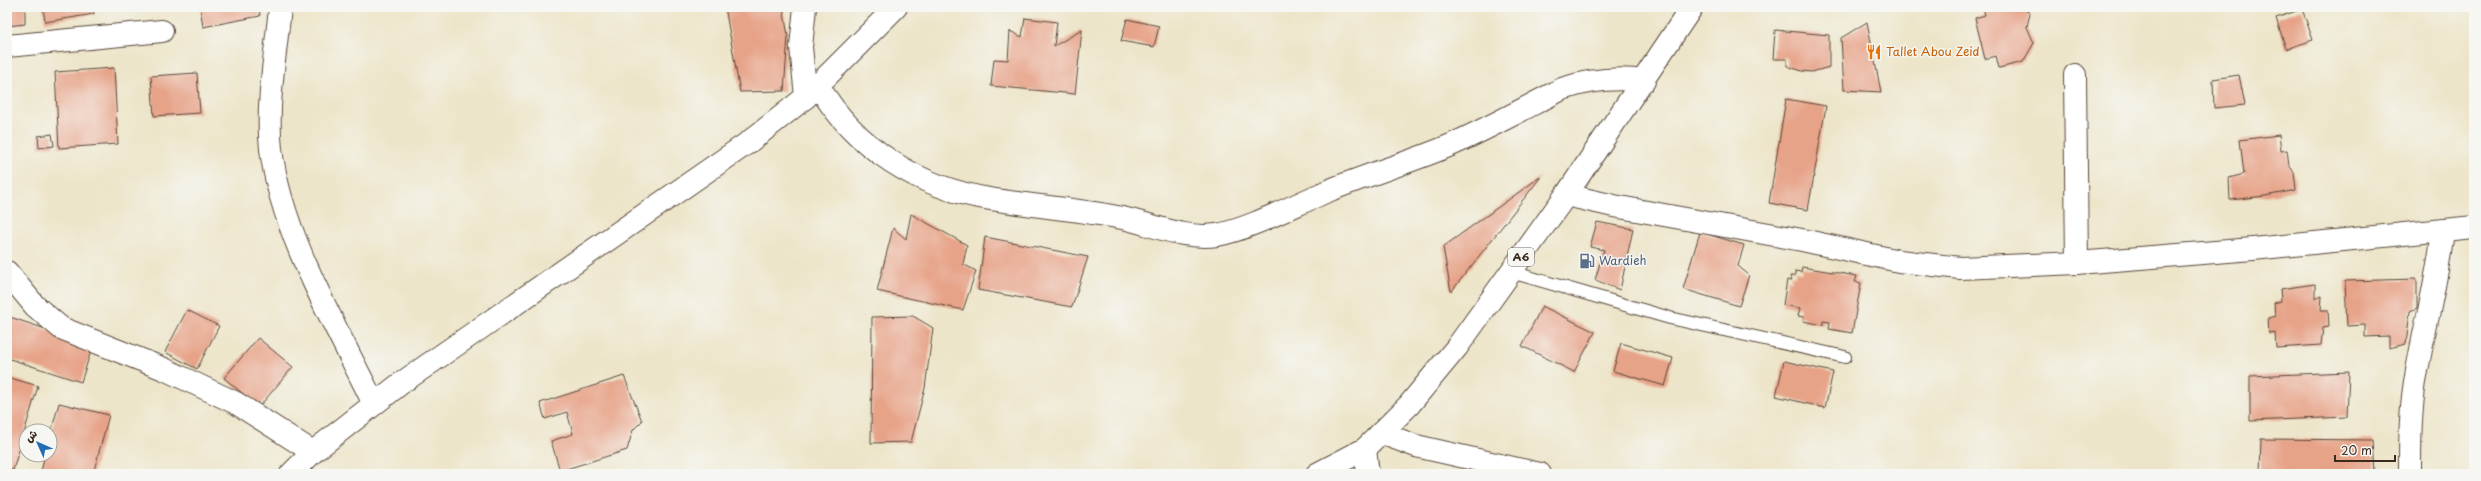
<svg xmlns="http://www.w3.org/2000/svg" width="2481" height="481" viewBox="0 0 2481 481" font-family="'Playpen Sans','Playpen Sans Arabic',sans-serif">
	<style>
		.building { fill: #e7a388 }
		.lines { fill: none; stroke-linecap: round; stroke-linejoin: round }
		.service-casing { stroke: #564638; stroke-width: 14 }
		.minor-casing { stroke: #564638; stroke-width: 24 }
		.trunk-casing { stroke: #564638; stroke-width: 24 }
		.service { stroke: #fff; stroke-width: 12 }
		.minor { stroke: #fff; stroke-width: 22 }
		.trunk { stroke: #fff; stroke-width: 22 }
		.labels { text-anchor: middle; stroke-width: 3; stroke-linejoin: round; paint-order: stroke }
		.shield { fill: #f6f6f2; stroke: #73675e; stroke-width: 1 }
		.shield-label { font-size: 11px; font-weight: bold; fill: #3b2a1e }
		.food-label { font-size: 12px; fill: #c56008; stroke: #f6f6f2; text-anchor: start }
		.service-label { font-size: 12px; fill: #4e5e75; stroke: #f6f6f2; text-anchor: start }
	</style>
	<rect width="100%" height="100%" fill="#f6f6f2"/>
	<filter id="ink" filterUnits="userSpaceOnUse"><feTurbulence type="fractalNoise" baseFrequency=".025" numOctaves="2"/><feDisplacementMap in="SourceGraphic" scale="8" xChannelSelector="R" yChannelSelector="G"/><feConvolveMatrix kernelMatrix="1 2 1 2 8 2 1 2 1" color-interpolation-filters="sRGB"/></filter>
	<filter id="wash" filterUnits="userSpaceOnUse"><feTurbulence type="fractalNoise" baseFrequency=".012" numOctaves="4" result="noise"/><feDisplacementMap in="SourceGraphic" scale="16" xChannelSelector="R" yChannelSelector="G"/><feGaussianBlur stdDeviation="0.9" result="paint"/><feColorMatrix in="noise" values="0 0 0 0 0 0 0 0 0 0 0 0 0 0 0 0 0 1.4 0 .05"/><feComposite in="paint" operator="in"/></filter>
	<g filter="url(#wash)">
		<rect width="100%" height="100%" fill="#ede5c9"/>
		<g id="blocks">
			<g class="building">
				<polygon points="7,7 25,7 25,24 7,26"/>
				<polygon points="43,7 93,7 94,14 45,22"/>
				<polygon points="200,7 259,7 260,16 203,27"/>
				<polygon points="725,7 783,7 788,36 784,91 740,92"/>
				<polygon points="1983,7 2021,7 2030,13 2027,27 2034,43 2023,62 1999,68 1996,56 1985,59 1975,18 1985,15"/>
				<polygon points="2302,9 2313,40 2286,49 2276,18"/>
				<polygon points="1025,18 1057,22 1054,46 1082,30 1075,94 991,86 994,59 1008,60 1010,31 1022,37"/>
				<polygon points="1127,19 1159,26 1154,47 1121,41"/>
				<polygon points="1867,22 1881,92 1844,90 1841,38"/>
				<polygon points="1775,30 1829,35 1829,67 1812,72 1802,71 1787,66 1787,59 1773,59"/>
				<polygon points="114,68 118,144 59,148 55,72"/>
				<polygon points="197,73 200,113 154,116 151,76"/>
				<polygon points="2239,75 2245,105 2214,108 2213,79"/>
				<polygon points="1786,99 1826,106 1808,210 1769,203"/>
				<polygon points="52,134 54,146 39,148 38,136"/>
				<polygon points="2279,135 2281,151 2287,150 2289,165 2294,172 2296,190 2265,196 2230,200 2229,178 2244,174 2240,140"/>
				<polygon points="1540,177 1540,178 1451,292 1443,247"/>
				<polygon points="911,214 967,245 963,264 976,271 963,310 877,291 893,228 906,239"/>
				<polygon points="1597,222 1633,229 1620,290 1595,280 1604,250 1590,247"/>
				<polygon points="1700,232 1744,245 1738,266 1749,275 1739,306 1683,289"/>
				<polygon points="985,237 1088,257 1072,307 978,290"/>
				<polygon points="1802,267 1857,276 1855,282 1861,283 1852,333 1829,329 1830,322 1823,321 1823,325 1803,321 1804,317 1798,316 1800,308 1783,305 1787,280 1792,281 1790,276 1795,276 1795,271 1801,272"/>
				<polygon points="2417,279 2417,308 2410,311 2406,344 2389,348 2389,336 2365,337 2365,325 2347,326 2345,281"/>
				<polygon points="2315,284 2315,299 2322,296 2321,310 2328,310 2329,327 2323,328 2321,345 2276,348 2275,333 2269,334 2268,318 2275,316 2274,303 2281,301 2280,289"/>
				<polygon points="1542,306 1595,332 1574,372 1522,346"/>
				<polygon points="187,310 219,326 197,369 165,352"/>
				<polygon points="7,316 93,345 81,382 7,358"/>
				<polygon points="913,316 933,328 925,388 911,442 871,443 872,317"/>
				<polygon points="258,338 293,367 259,407 224,378"/>
				<polygon points="1621,343 1673,358 1665,386 1613,371"/>
				<polygon points="1784,361 1833,372 1825,408 1776,396"/>
				<polygon points="2349,372 2347,417 2250,421 2250,376"/>
				<polygon points="624,376 642,421 633,430 627,450 560,471 551,441 573,434 567,412 545,419 540,403"/>
				<polygon points="7,377 38,386 13,470 7,468"/>
				<polygon points="59,403 109,415 93,474 51,474 41,471 45,455 50,455 50,436"/>
				<polygon points="2261,439 2373,440 2375,474 2260,474"/>
			</g>
		</g>
	</g>
	<g filter="url(#ink)">
		<use href="#blocks" fill-opacity="0" stroke="#564638" stroke-width="1"/>
		<g class="lines">
			<g class="service-casing">
				<polyline id="service" points="1511,272 1670,318 1845,357"/>
			</g>
			<g class="minor-casing">
				<g id="minor">
					<path d="M280,7C276,52 266,105 271,149C281,234 337,327 374,404"/>
					<polyline points="805,7 801,47 806,97"/>
					<polyline points="7,46 162,31"/>
					<polyline points="2075,75 2077,263"/>
					<path d="M818,85C855,148 919,188 990,199C1032,206 1075,209 1117,217C1151,223 1181,240 1217,235C1250,229 1296,204 1328,191C1369,174 1411,162 1451,145C1489,128 1525,108 1562,89C1589,80 1615,77 1644,81"/>
					<polyline points="1566,195 1614,206 1802,240 1899,261 1960,268 2077,263 2253,249 2474,227"/>
					<polyline points="7,272 35,306 61,328 164,369 236,403 313,452"/>
					<polyline points="1381,433 1416,446 1540,474"/>
					<polyline points="1365,449 1368,474"/>
					<polyline points="291,474 313,452 400,384 749,142 806,97 896,7"/>
					<path d="M2410,474C2410,440 2410,405 2417,371C2425,324 2438,278 2443,230"/>
				</g>
			</g>
			<g class="trunk-casing">
				<polyline id="trunk" points="1317,474 1365,449 1409,405 1457,347 1566,195 1692,7"/>
			</g>
			<use href="#service" class="service"/>
			<use href="#minor" class="minor"/>
			<use href="#trunk" class="trunk"/>
		</g>
	</g>
	<defs>
		<g id="restaurant-bare" transform="scale(1.2)"><path d="M-5-6h1v4h1v-4h1v4h1v-4h1v5L-1.5 .5V6h-2V.5L-5-1ZM5-6V6H3V1.5H1.5Q1.5-4 5-6Z" fill="#e8710a" stroke="#f6f6f2" stroke-width="2.5" paint-order="stroke"/></g>
		<g id="fuel-bare" transform="scale(1.2)"><path d="M-5.5-6h7V0h2V4h1.3V-2.5L3-4.5l.8-.8L6-3V5H2.5V1h-1V6h-7ZM-4.2-4.7v3.2H.2V-4.7Z" fill="#5c6f8a" stroke="#f6f6f2" stroke-width="2.5" paint-order="stroke"/></g>
	</defs>
	<g fill-rule="evenodd">
		<use href="#restaurant-bare" x="1874" y="52"/>
		<use href="#fuel-bare" x="1587" y="261"/>
	</g>
	<g class="labels">
		<rect class="shield" x="1508" y="248" width="26" height="18" rx="3"/>
		<g class="shield-label">
			<text x="1521" y="261">A6</text>
		</g>
		<g class="food-label">
			<text x="1886" y="56">Tallet Abou Zeid</text>
		</g>
		<g class="service-label">
			<text x="1599" y="265">Wardieh</text>
		</g>
	</g>
	<rect width="2481" height="481" fill="none" stroke="#f6f6f2" stroke-width="24"/>
	<g transform="translate(38 443) rotate(315)"><circle r="19" fill="#f6f6f2" stroke="#aba49d"/>
	<path d="M0-3L7 15L0 10L-7 15Z" fill="#1f6fb2"/>
	<text y="-6" font-size="11" font-weight="bold" text-anchor="middle" fill="#3b2a1e">ش</text>
	</g>
	<path d="M2335 455v6h60v-6" fill="none" stroke="#3b2a1e" stroke-width="2"/>
	<text x="2341" y="455" font-size="12" fill="#3b2a1e" stroke="#f6f6f2" stroke-width="3" paint-order="stroke">20 m</text>
</svg>
